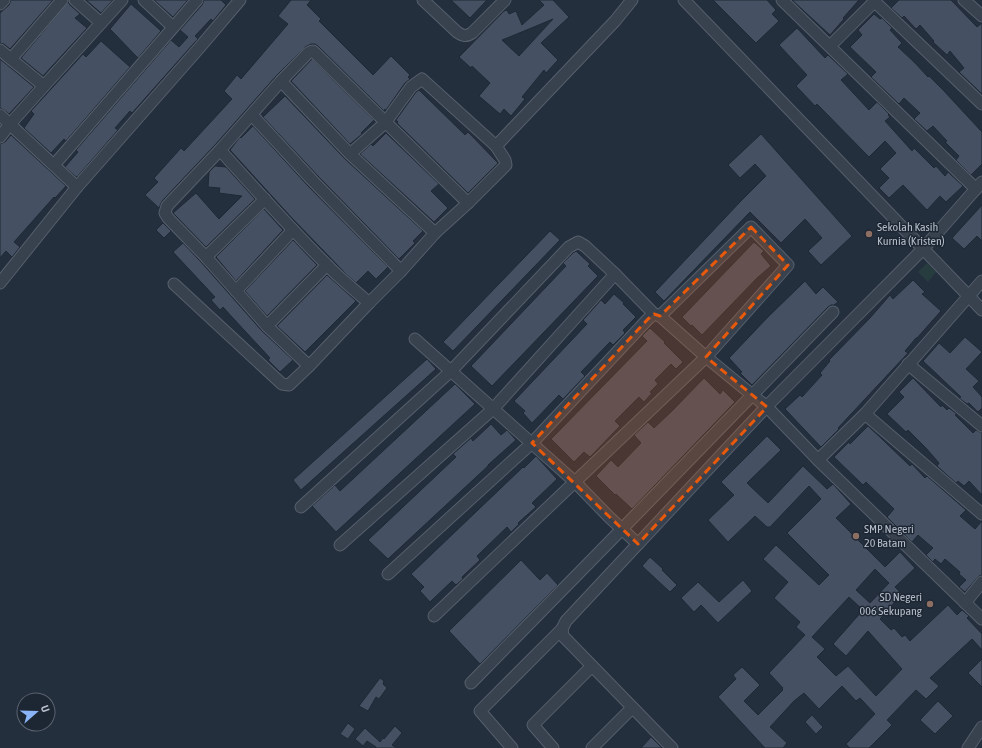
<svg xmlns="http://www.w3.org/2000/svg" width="982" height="748" viewBox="0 0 982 748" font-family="'Asap Condensed',sans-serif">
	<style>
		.park { fill: #263c3f }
		.building { fill: #455162; stroke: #1f2835; fill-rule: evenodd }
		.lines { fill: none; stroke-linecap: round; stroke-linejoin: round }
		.minor-casing { stroke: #565f6c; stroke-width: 13 }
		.minor { stroke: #38414e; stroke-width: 11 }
		.marked { fill: #e8590c; fill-opacity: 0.2; stroke: #e8590c; stroke-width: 3; stroke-dasharray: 8 5; stroke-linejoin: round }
		.education-dot { fill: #8d6e63; stroke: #1d2633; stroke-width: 1.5 }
		.labels { text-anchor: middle; stroke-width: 3; stroke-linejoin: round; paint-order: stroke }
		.poi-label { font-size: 12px; fill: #b4bcc9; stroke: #1d2633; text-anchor: start }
	</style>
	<rect width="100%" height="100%" fill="#242f3e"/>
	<polygon class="park" points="927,263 936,272 928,282 918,272"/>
	<g class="building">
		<polygon points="11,0 53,0 10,49 4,44 0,43 0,13 9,5"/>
		<polygon points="86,0 113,0 101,13"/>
		<polygon points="154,0 188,0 173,17"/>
		<polygon points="204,0 221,0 226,5 213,21 211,19 195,36 198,39 195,42 132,113 130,111 115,128 118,130 77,177 75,176 65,167 78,152 76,150 171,40 179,47 188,37 180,30 202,5"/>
		<polygon points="291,0 311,0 307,5 321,19 319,21 373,75 391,56 410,75 408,77 410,79 405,83 386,110 385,109 384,111 318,46 315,44 311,44 305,47 276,76 215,145 162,201 159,208 145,195 158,182 154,178 181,148 184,151 232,99 224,91 237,75 241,79 288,24 278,16"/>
		<polygon points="451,0 487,0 470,18"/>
		<path d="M539,0H553L569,17L541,43L558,60L546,73L544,70L522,97L525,99L511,116L504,109L500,114L479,96L490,83L472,66L471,68L459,57L504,11L507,10L509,14L516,11L522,25L544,5ZM553,19L519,56L502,40L512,36Z"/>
		<polygon points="713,0 767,0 776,10 772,14 779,21 756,43"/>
		<polygon points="792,0 859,0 843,18 844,19 830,35"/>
		<polygon points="899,0 951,0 977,27 982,23 982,94 959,72 964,68 950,51 947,55 933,42 934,41 920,25 916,29 904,16 902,18 891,8"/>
		<polygon points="68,2 70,5 80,14 75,18 87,28 43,76 21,58"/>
		<polygon points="131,4 161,31 138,58 110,29"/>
		<polygon points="874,14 880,19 882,18 892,28 890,30 902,43 898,47 915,63 928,77 929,76 944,91 982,132 982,164 971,175 956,160 959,156 945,142 947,141 933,126 927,131 914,119 920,113 904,98 899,104 871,77 876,72 850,47 862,35 858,30"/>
		<polygon points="797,28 825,58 828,55 848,74 841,80 869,110 877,102 889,114 888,115 890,117 885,121 912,151 914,148 934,168 936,166 945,176 948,172 963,186 946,202 940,196 927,210 903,185 889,198 879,188 889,178 880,169 896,153 885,141 869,157 817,104 815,106 796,86 807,75 779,45"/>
		<polygon points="101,41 130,67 66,141 64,139 51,153 24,128 34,114 31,111 83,54 86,57"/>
		<polygon points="0,59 34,87 9,114 4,110 0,108"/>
		<polygon points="312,59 374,120 361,133 362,134 350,144 291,81"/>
		<polygon points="419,90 465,135 468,132 498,163 468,193 397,123 398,122 396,120 416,92"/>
		<polygon points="285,96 345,159 423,231 413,241 415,243 399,259 318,176 263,117"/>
		<polygon points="253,126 308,186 388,267 376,279 368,271 356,283 346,274 291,217 230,150 240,137 241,138"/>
		<polygon points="386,133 439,184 431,191 448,208 434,222 360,154 371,144 373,146"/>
		<polygon points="761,134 852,236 821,265 808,251 822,238 805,219 781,243 750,212 664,301 655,292 740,202 766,176 755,164 740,178 728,165"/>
		<polygon points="11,135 66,186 55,198 54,197 14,242 20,247 12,257 6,251 0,258 0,144 5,142"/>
		<polygon points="215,166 226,167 255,199 206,247 173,213 196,193 219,219 242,196 219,193 220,188 208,187 209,173 209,172"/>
		<polygon points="982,205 982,241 977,236 964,249 952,238"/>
		<polygon points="264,209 283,230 236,281 216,257"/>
		<polygon points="163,223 171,231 164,238 156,230"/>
		<polygon points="550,231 560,240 453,351 443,342"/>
		<polygon points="293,240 317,265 267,316 245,291"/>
		<polygon points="754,242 764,251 761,254 771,266 757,278 702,335 692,325 691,326 682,317"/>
		<polygon points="183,243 201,262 262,331 293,360 280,372 268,360 270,358 232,317 223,307 220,310 211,300 215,297 173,252"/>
		<polygon points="576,251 590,264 588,266 598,276 492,386 471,366 566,266 563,263 573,253"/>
		<polygon points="327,275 356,301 305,352 277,326"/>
		<polygon points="913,280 925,292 922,294 941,311 917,338 916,338 905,351 908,353 838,428 839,429 821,447 785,409 800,395 802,397 822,375 820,373 830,361 829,360 870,318 890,295 893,299"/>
		<polygon points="805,281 816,294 823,287 838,302 834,305 831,305 828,307 752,385 740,373 742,372 729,358 767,318"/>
		<polygon points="614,294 624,303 623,304 636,317 623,330 625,333 613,345 610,342 581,372 585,376 563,399 559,395 532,423 523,413 525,411 514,401 587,324 583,320 601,300 605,304"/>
		<polygon points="650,328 665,342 664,343 683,362 676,369 671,364 655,380 658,384 650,392 652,393 644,402 639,397 615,421 620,426 590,457 584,452 574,462 551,439 647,341 642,336"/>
		<polygon points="965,337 982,352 966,369 979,381 973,387 982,397 982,408 978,412 969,403 967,404 959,398 961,397 923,361 939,343 950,353"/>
		<polygon points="427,359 436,369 301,490 293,480"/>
		<polygon points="704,378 720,394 723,390 735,402 632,509 616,494 615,495 596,476 611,460 618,467 641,443 634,435 648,422 654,428 672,411"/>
		<polygon points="913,378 941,407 942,405 947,410 949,408 957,414 955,415 973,433 976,430 982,433 982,495 969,481 964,486 958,481 956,483 937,466 939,463 926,448 908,430 906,432 887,414 904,397 899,392"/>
		<polygon points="455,384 475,404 336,532 312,506 335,485 340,491"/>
		<polygon points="491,424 501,435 507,430 516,440 488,465 488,466 388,559 368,540 456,457 453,454 471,438 473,441"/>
		<polygon points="868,426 882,439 910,466 912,464 925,478 927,476 966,510 960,516 975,529 982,521 982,575 979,576 977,578 965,592 959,587 966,580 959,574 960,572 945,559 941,564 935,559 933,562 926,555 933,548 918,535 912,542 887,517 894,509 866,482 863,485 834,457 849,442 850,444"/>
		<path d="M767,436L781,450L747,483L768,503L803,466L827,489L833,484L851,504L836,518L885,567L900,552L915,568L895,587L902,594L880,619L891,630L894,628L902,637L905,635L910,641L948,605L957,615L962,610L969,616L967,618L982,634V650L972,639L930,678L939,686L926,699L916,690L887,720L892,725L869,748H850L846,744L875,714L860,698L856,701L842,686L819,709L804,693L794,701L770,727L787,743L783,748H765L718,697L736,679L733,675L742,667L760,685L744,701L758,715L783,690L782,689L783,688L769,673L805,635L796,627L800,622L774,598L788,582L763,559L776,545L819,585L829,575L787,533L821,499L809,486L770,527H767L755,516L728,542L708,520L734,495L721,482ZM875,569L889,583L870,603L856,590ZM849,597L863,610L833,644L846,656L868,631L902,669L876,696L848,666L836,676L817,657L825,649L812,637Z"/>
		<polygon points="536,456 557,479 532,503 536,507 518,523 519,524 511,532 507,527 477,556 480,560 462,577 463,579 456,585 452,581 430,602 420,591 424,587 411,574 523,467 524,468"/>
		<polygon points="650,557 663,569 662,570 677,585 670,592 642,566"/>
		<polygon points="521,560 540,580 547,573 558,585 480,664 449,631"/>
		<polygon points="743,580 752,591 718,623 701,605 694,612 681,598 698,582 719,602"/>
		<polygon points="982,659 982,687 968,673"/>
		<polygon points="380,678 384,681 383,684 387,688 379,699 376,697 368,711 359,706"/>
		<polygon points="938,701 953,716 935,734 920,720"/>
		<polygon points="812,715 823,727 816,734 805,722"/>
		<polygon points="348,723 355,729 348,739 340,734"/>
		<polygon points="395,726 402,733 392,745 397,748 376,748 376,747 367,741 363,746 355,739 365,728 380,742 383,738 384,739"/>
		<polygon points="651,737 662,748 641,748"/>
	</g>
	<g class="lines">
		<g class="minor-casing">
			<g id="minor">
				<polyline points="75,0 101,23"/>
				<polyline points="144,0 173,27"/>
				<path d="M423,0L457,32C463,36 466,37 472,33L505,0"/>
				<polyline points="684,0 982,310"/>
				<polyline points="782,0 976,189"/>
				<polyline points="873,0 982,104"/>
				<polyline points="964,0 982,16"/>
				<polyline points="0,4 4,0"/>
				<polyline points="830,46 876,0"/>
				<polyline points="0,50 44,86"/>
				<polyline points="11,59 62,0"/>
				<polyline points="281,81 350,154 435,233"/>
				<polyline points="0,115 77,187"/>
				<polyline points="252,115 313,181 401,271"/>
				<polyline points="0,137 10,124 44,86 122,0"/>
				<polyline points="496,146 615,21 632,0"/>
				<path d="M220,150C255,189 289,227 326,264C339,278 355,290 369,303"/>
				<polyline points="54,165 197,0"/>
				<polyline points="206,257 265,199"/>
				<polyline points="0,283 77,187 200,47 240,0"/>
				<polyline points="174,284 282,384 289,385 309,366 369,303 401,271 435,233 468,203 506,165 505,160 496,146 422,79 411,87 385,123 350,154"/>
				<polyline points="236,291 293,230"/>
				<polyline points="267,326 327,265"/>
				<polyline points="415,339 575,482 609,517 638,544"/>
				<polyline points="908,364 982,426"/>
				<polyline points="309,366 267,326 206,257 168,218 165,213 167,206 220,150 281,81 308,53 310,52 313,51 468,203"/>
				<polyline points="865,414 982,514"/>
				<polyline points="818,460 865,414 982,281"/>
				<polyline points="301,507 451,371 569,247 578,242 585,246 615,274 654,314"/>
				<polyline points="340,545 493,409 615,274"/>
				<polyline points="388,574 532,443 648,319 654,314 660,316 706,357 767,407 818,460 982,619"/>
				<polyline points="965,603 982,582"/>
				<polyline points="434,616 706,357 788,265 751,227 660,316"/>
				<polyline points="471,683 622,529 833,312"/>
				<polyline points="512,748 480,711 562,629"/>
				<polyline points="553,748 533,725 592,666"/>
				<polyline points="592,748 632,708"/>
				<polyline points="672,748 563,636 562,629 566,621 768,405 923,249 982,182"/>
				<polyline points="968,748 982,727"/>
			</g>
		</g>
		<use href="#minor" class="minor"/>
	</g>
	<path class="marked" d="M751,227L788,265L706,357L767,407L638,544L532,443L648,319L654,314L660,316Z"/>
	<g class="education-dot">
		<circle cx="869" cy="234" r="4"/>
		<circle cx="856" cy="536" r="4"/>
		<circle cx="930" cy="604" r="4"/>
	</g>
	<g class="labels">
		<g class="poi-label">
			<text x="877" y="231">Sekolah Kasih<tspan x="877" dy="14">Kurnia (Kristen)</tspan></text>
			<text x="864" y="533">SMP Negeri<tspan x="864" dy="14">20 Batam</tspan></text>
			<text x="922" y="601" text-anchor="end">SD Negeri<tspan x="922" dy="14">006 Sekupang</tspan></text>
		</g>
	</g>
	<g transform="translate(36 712) rotate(70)"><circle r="19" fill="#1d2633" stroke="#59626f"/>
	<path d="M0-3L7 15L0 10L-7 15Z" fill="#8ab4f8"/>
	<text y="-6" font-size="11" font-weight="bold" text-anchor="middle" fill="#b4bcc9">U</text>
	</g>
</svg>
